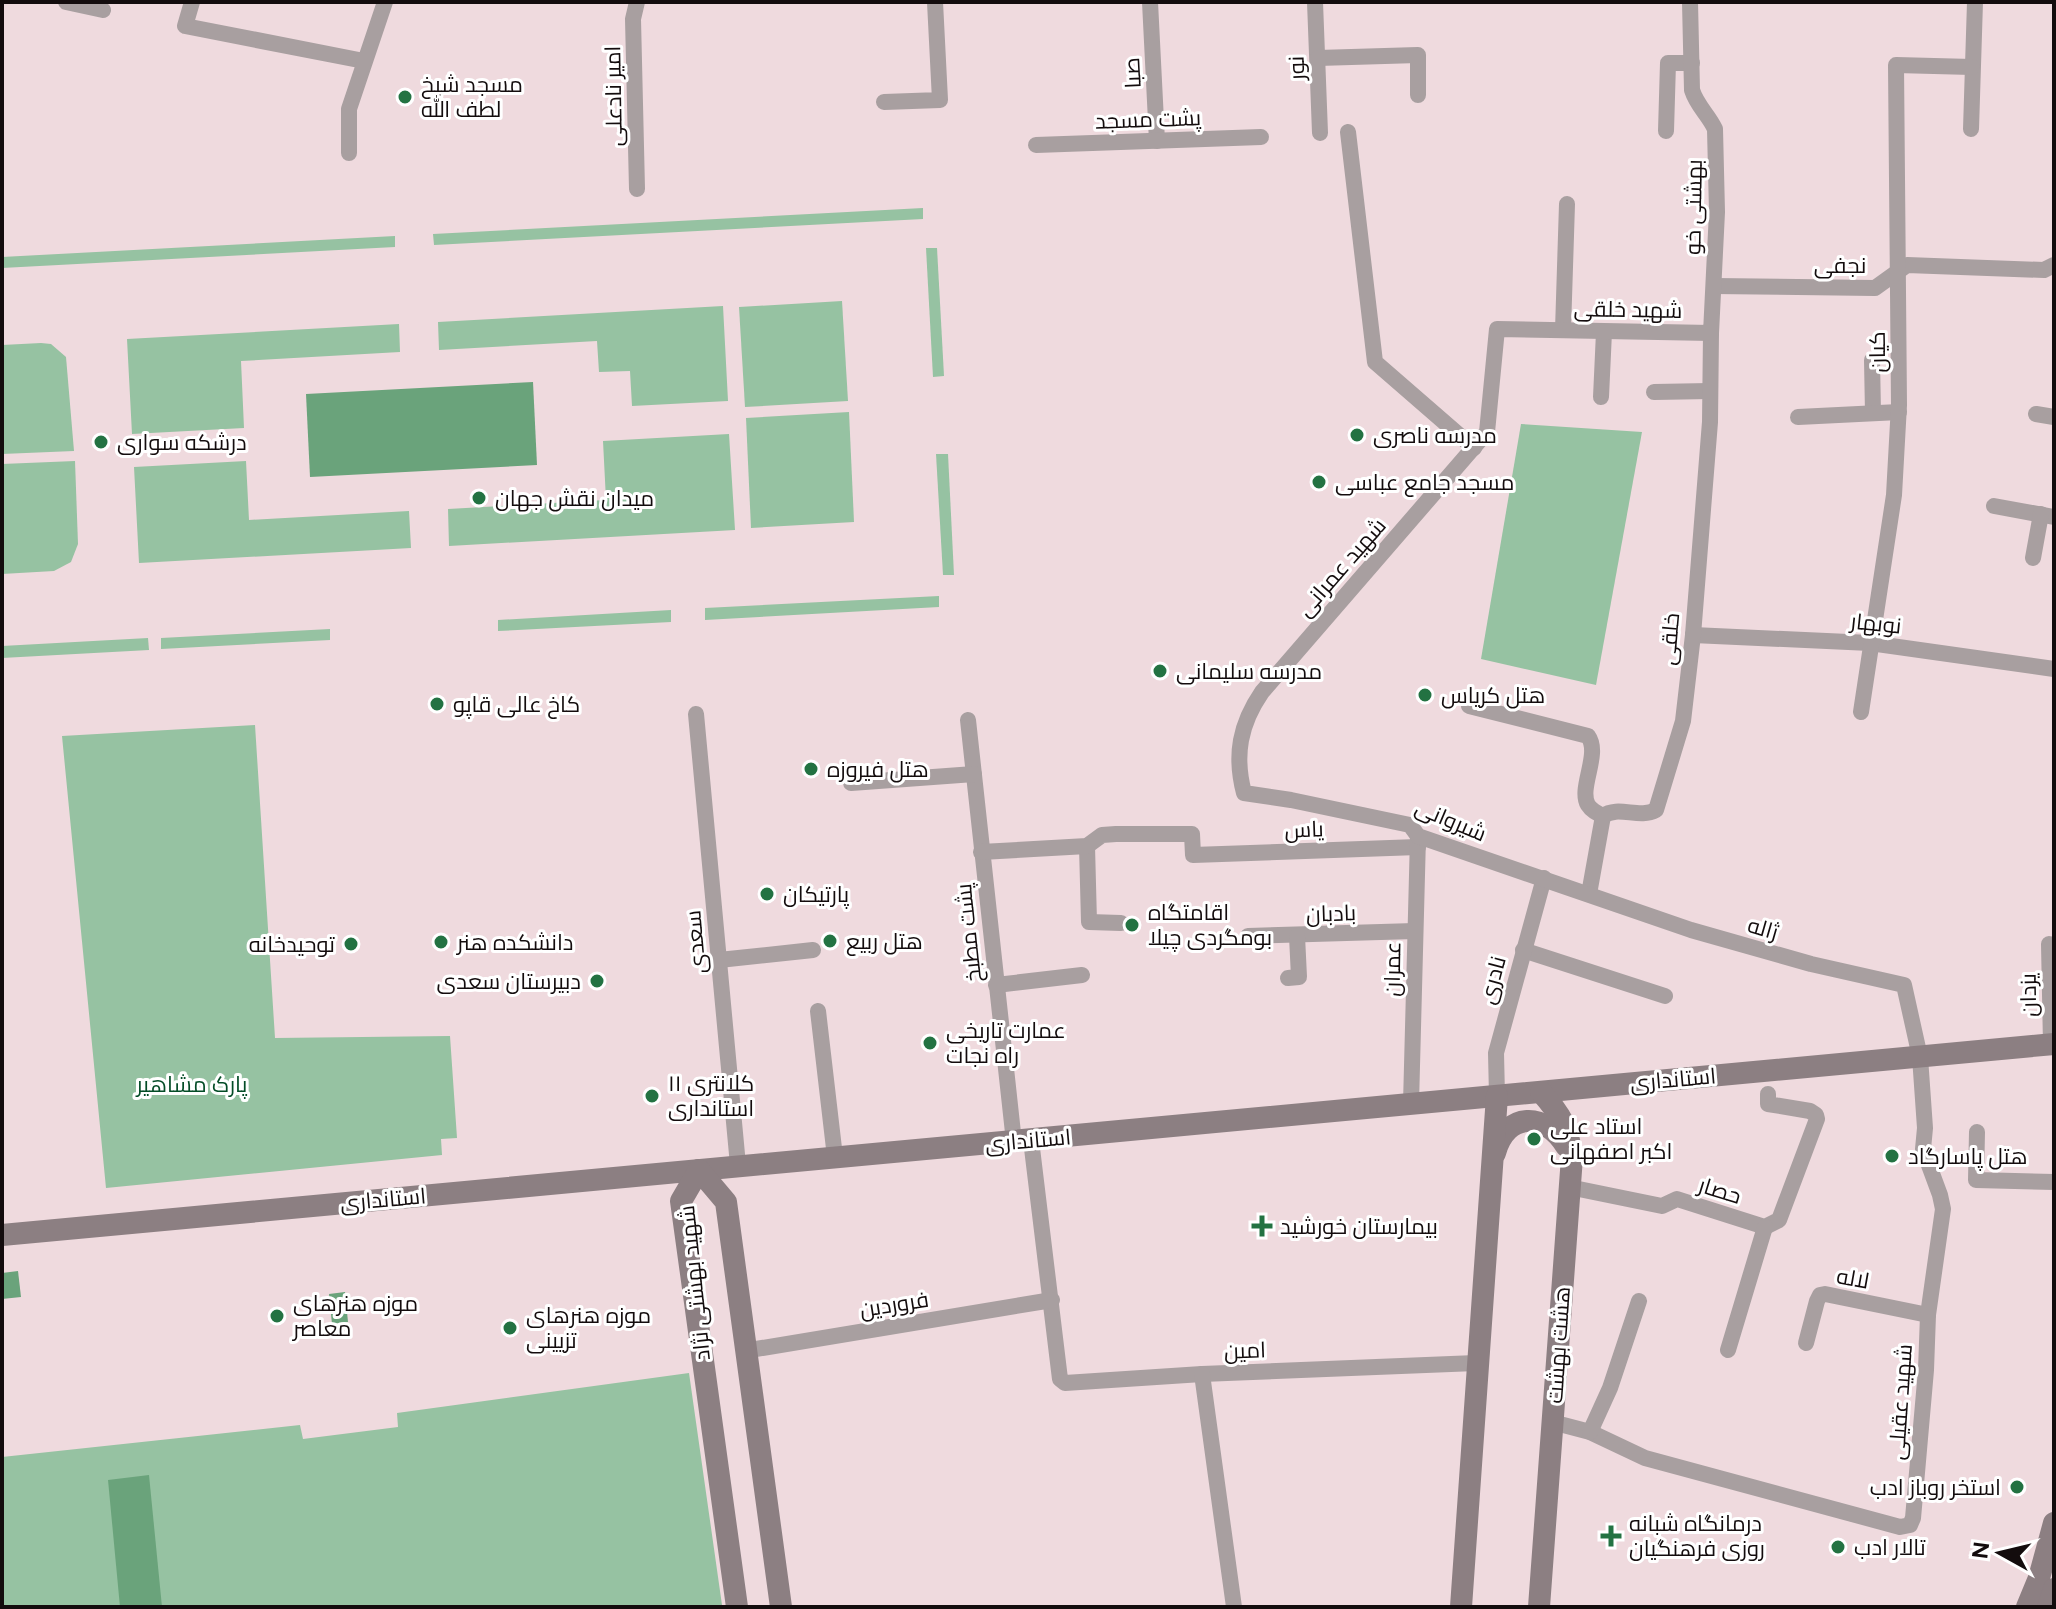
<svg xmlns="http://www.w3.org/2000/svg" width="2056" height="1609" viewBox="0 0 2056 1609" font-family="Figtree,Cairo,sans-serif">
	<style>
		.green { fill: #96c2a2 }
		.water { fill: #6aa37b }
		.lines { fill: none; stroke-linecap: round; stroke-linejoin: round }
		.minor { stroke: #a89fa0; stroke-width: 16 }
		.secondary { stroke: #8c7f82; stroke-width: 22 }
		.poi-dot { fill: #237242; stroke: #fff; stroke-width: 3 }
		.labels { text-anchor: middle; stroke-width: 6; stroke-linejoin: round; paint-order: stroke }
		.street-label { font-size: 22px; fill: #130c0d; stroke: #fff }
		.poi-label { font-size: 22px; fill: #130c0d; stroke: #fff; text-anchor: start }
		.park-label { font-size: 22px; fill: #034c26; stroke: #fff }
	</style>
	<rect width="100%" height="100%" fill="#efdade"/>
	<g class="green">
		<polygon points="923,208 923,219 434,245 433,234"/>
		<polygon points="395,236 395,247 2,268 2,257"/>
		<polygon points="926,248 937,248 944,376 933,377"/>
		<polygon points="842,301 848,401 745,407 739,307"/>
		<polygon points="723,306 728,401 632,406 630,371 599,372 597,341 439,350 438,322"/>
		<polygon points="399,324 400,352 241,361 244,428 132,434 127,339"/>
		<polygon points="41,343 51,344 66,357 74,451 2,454 2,345"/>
		<polygon points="849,412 854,522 751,528 746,418"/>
		<polygon points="1521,424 1642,432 1596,685 1481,659"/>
		<polygon points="729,434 735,530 449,546 448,509 606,500 603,441"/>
		<polygon points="936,454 948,454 954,575 943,575"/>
		<polygon points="75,461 78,544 71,562 54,571 2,574 2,464"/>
		<polygon points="246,461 249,520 409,511 411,548 139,563 134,467"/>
		<polygon points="939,596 939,607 705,620 705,608"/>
		<polygon points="671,610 671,622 498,631 498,620"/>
		<polygon points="330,629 330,640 161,649 161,638"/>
		<polygon points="148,638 149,650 2,658 2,646"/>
		<polygon points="255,725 275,1038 450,1036 457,1138 441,1139 442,1155 106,1188 62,736"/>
		<polygon points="689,1373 722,1605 2,1607 2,1457 300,1425 303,1439 398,1427 397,1413"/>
	</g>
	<g class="water">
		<polygon points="533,382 537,465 310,477 306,394"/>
		<polygon points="18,1271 21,1297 2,1299 2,1273"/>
		<polygon points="345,1292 348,1322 332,1324 329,1294"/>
		<polygon points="149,1475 162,1607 120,1607 108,1480"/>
	</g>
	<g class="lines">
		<g class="minor">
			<polyline points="66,2 103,10"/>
			<polyline points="192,2 185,26 364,61"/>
			<polyline points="637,2 633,19 637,189"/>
			<polyline points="1150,2 1157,141"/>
			<polyline points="1315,2 1320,133"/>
			<polyline points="1318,58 1418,55 1418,95"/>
			<polyline points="884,102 940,100 935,2"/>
			<polyline points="1971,129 1975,2"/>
			<polyline points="1666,131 1668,63 1692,63"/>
			<polyline points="1348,132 1375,362 1474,448"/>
			<polyline points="1036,145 1261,137"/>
			<polyline points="349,153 349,109 385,2"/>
			<polyline points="1714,286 1875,288 1907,265 2044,270 2054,265"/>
			<polyline points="1563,330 1567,204"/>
			<polyline points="1872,360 1873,413"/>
			<polyline points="1654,392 1710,391"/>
			<polyline points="1601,397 1604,332"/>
			<polyline points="2036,414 2054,417"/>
			<polyline points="1798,417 1899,412"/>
			<polyline points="1994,506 2054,517"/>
			<polyline points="2033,558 2041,514"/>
			<polyline points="1693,635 1870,643 2054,669"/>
			<path d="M1469,706L1588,736C1601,754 1578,788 1588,805C1591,810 1597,813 1603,816"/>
			<polyline points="1861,712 1894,495 1899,405 1896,65 1972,67"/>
			<polyline points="696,714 738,1165"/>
			<polyline points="968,720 1014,1142"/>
			<polyline points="851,783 974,774"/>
			<polyline points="1087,846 1089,922 1121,923"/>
			<polyline points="981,852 1087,846 1102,835 1116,834 1192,834 1193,855 1418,847"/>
			<path d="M1589,894L1603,816C1618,805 1639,819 1656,810L1683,721L1693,635L1710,422L1711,333"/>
			<polyline points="1248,936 1415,931"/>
			<polyline points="2049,944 2051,1045"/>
			<polyline points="1523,950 1665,996"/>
			<polyline points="719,960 813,950"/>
			<polyline points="1288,978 1299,977 1297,936"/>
			<polyline points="996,985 1082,975"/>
			<polyline points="818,1011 835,1157"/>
			<polyline points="1497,1096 1496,1053 1544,878"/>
			<polyline points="1411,1104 1418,837"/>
			<polyline points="1977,1132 1976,1180 2054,1182"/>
			<polyline points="1031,1140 1060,1379 1065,1383 1202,1374 1476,1363"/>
			<polyline points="1569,1187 1662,1206 1677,1199 1765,1227 1779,1220 1817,1119 1816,1115 1810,1111 1768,1104 1768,1094"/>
			<polyline points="1806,1343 1817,1301 1820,1295 1825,1294 1928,1315"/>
			<polyline points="1728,1350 1765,1227"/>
			<polyline points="744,1351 1052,1300"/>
			<polyline points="1202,1374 1234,1607"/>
			<path d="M1552,1422L1590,1432L1645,1458L1900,1527L1910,1525L1913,1518L1926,1370L1928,1315L1943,1209L1940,1195L1923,1149L1925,1128L1920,1057L1904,985L1811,964L1691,930L1418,836L1410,825L1291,800L1244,793C1234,755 1240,724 1262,692L1487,432L1497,329L1711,333L1717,212L1715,129C1708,114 1697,106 1692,90L1690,2"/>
			<polyline points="1590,1432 1610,1388 1639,1301"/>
		</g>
		<g class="secondary">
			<path d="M1495,1153C1506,1111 1546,1112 1566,1146"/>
			<polyline points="2,1235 2054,1044"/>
			<polyline points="737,1607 681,1201 699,1170 726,1202 781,1607"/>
			<polyline points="1461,1607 1497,1096"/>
			<path d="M1539,1607L1572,1157C1568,1126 1561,1115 1541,1092"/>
			<polyline points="2027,1607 2039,1578 2054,1523"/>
			<polyline points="2048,1607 2054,1589"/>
		</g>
	</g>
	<g class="poi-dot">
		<circle cx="405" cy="97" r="8"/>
		<circle cx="1357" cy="435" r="8"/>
		<circle cx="101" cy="442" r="8"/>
		<circle cx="1319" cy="482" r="8"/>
		<circle cx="479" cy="498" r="8"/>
		<circle cx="1160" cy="671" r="8"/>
		<circle cx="1425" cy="695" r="8"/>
		<circle cx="437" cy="704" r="8"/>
		<circle cx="811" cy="769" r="8"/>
		<circle cx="767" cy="894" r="8"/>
		<circle cx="1132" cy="925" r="8"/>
		<circle cx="830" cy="941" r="8"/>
		<circle cx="441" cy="942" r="8"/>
		<circle cx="351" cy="944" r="8"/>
		<circle cx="597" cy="981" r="8"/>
		<circle cx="930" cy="1043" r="8"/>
		<circle cx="652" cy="1096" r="8"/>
		<circle cx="1534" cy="1139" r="8"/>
		<circle cx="1892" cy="1156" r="8"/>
		<path d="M1258 1214h8v8h8v8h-8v8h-8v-8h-8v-8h8z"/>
		<circle cx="277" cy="1316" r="8"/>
		<circle cx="510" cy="1328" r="8"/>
		<circle cx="2017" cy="1487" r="8"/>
		<path d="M1607 1524h8v8h8v8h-8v8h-8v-8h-8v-8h8z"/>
		<circle cx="1838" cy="1547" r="8"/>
	</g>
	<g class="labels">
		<g class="street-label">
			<text transform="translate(1296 68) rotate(-92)" y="8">نور</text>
			<text transform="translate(1132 73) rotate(-93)" y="8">صبا</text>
			<text transform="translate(613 96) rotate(-91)" y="8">امیر نادعلی</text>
			<text transform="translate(1148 119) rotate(-2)" y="8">پشت مسجد</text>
			<text transform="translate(1693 207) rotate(-89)" y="8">بهشتی خو</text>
			<text x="1840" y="273">نجفی</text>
			<text transform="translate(1628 309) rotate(1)" y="8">شهید خلقی</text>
			<text transform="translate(1877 352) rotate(-91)" y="8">کیان</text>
			<text transform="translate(1341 567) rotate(-49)" y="8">شهید عمرانی</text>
			<text transform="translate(1876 623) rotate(6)" y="8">نوبهار</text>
			<text transform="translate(1669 639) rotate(-85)" y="8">خلقی</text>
			<text transform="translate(1451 820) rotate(23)" y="8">شیروانی</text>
			<text transform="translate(1304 829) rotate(-2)" y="8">یاس</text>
			<text transform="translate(1331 913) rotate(-2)" y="8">بادبان</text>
			<text transform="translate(1763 928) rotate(16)" y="8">ژاله</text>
			<text transform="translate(968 933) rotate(-96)" y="8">پشت مطبخ</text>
			<text transform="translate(695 942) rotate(-95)" y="8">سعدی</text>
			<text transform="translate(1392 969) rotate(-89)" y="8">عمران</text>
			<text transform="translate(1492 980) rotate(-75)" y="8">نادری</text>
			<text transform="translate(2028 995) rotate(-91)" y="8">یزدان</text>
			<text transform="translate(1673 1079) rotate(-5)" y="8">استانداری</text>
			<text transform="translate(1028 1140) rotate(-5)" y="8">استانداری</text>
			<text transform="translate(1720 1190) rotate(17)" y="8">حصار</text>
			<text transform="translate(383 1199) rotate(-5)" y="8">استانداری</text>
			<text transform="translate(1853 1278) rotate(10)" y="8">لاله</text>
			<text transform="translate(694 1283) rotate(-96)" y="8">شهید بهشتی نژاد</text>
			<text transform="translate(894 1304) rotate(-9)" y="8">فروردین</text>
			<text transform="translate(1558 1345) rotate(-86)" y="8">هشت بهشت</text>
			<text transform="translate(1245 1350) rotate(-2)" y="8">امین</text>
			<text transform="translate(1900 1402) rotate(-86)" y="8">شهید عقیلی</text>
		</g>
		<g class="poi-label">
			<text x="421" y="92">مسجد شیخ<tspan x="421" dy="25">لطف الله</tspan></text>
			<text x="1373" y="443">مدرسه ناصری</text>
			<text x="117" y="450">درشکه سواری</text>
			<text x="1335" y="490">مسجد جامع عباسی</text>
			<text x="495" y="506">میدان نقش جهان</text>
			<text x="1176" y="679">مدرسه سلیمانی</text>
			<text x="1441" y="703">هتل کریاس</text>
			<text x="453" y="712">کاخ عالی قاپو</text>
			<text x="827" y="777">هتل فیروزه</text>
			<text x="783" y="902">پارتیکان</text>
			<text x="1148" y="920">اقامتگاه<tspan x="1148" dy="25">بومگردی چیلا</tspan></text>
			<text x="846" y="949">هتل ربیع</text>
			<text x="457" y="950">دانشکده هنر</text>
			<text x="335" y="952" text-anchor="end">توحیدخانه</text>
			<text x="581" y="989" text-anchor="end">دبیرستان سعدی</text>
			<text x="946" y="1038">عمارت تاریخی<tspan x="946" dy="25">راه نجات</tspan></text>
			<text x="668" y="1091">کلانتری ۱۱<tspan x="668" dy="25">استانداری</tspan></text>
			<text x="1550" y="1134">استاد علی<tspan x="1550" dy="25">اکبر اصفهانی</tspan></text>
			<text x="1908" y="1164">هتل پاسارگاد</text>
			<text x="1280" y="1234">بیمارستان خورشید</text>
			<text x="293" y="1311">موزه هنرهای<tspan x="293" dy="25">معاصر</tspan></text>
			<text x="526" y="1323">موزه هنرهای<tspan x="526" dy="25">تزیینی</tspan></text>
			<text x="2001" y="1495" text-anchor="end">استخر روباز ادب</text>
			<text x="1629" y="1531">درمانگاه شبانه<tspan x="1629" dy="25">روزی فرهنگیان</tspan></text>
			<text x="1854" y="1555">تالار ادب</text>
		</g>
		<g class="park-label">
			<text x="192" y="1092">پارک مشاهیر</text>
		</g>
	</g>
	<rect width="2056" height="1609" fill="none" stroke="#130c0d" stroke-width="8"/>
	<g transform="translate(2000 1553) rotate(278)" stroke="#ffffff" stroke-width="6" paint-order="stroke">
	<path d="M0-6L14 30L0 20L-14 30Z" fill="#130c0d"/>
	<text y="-12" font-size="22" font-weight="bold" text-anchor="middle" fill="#130c0d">N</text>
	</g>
</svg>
